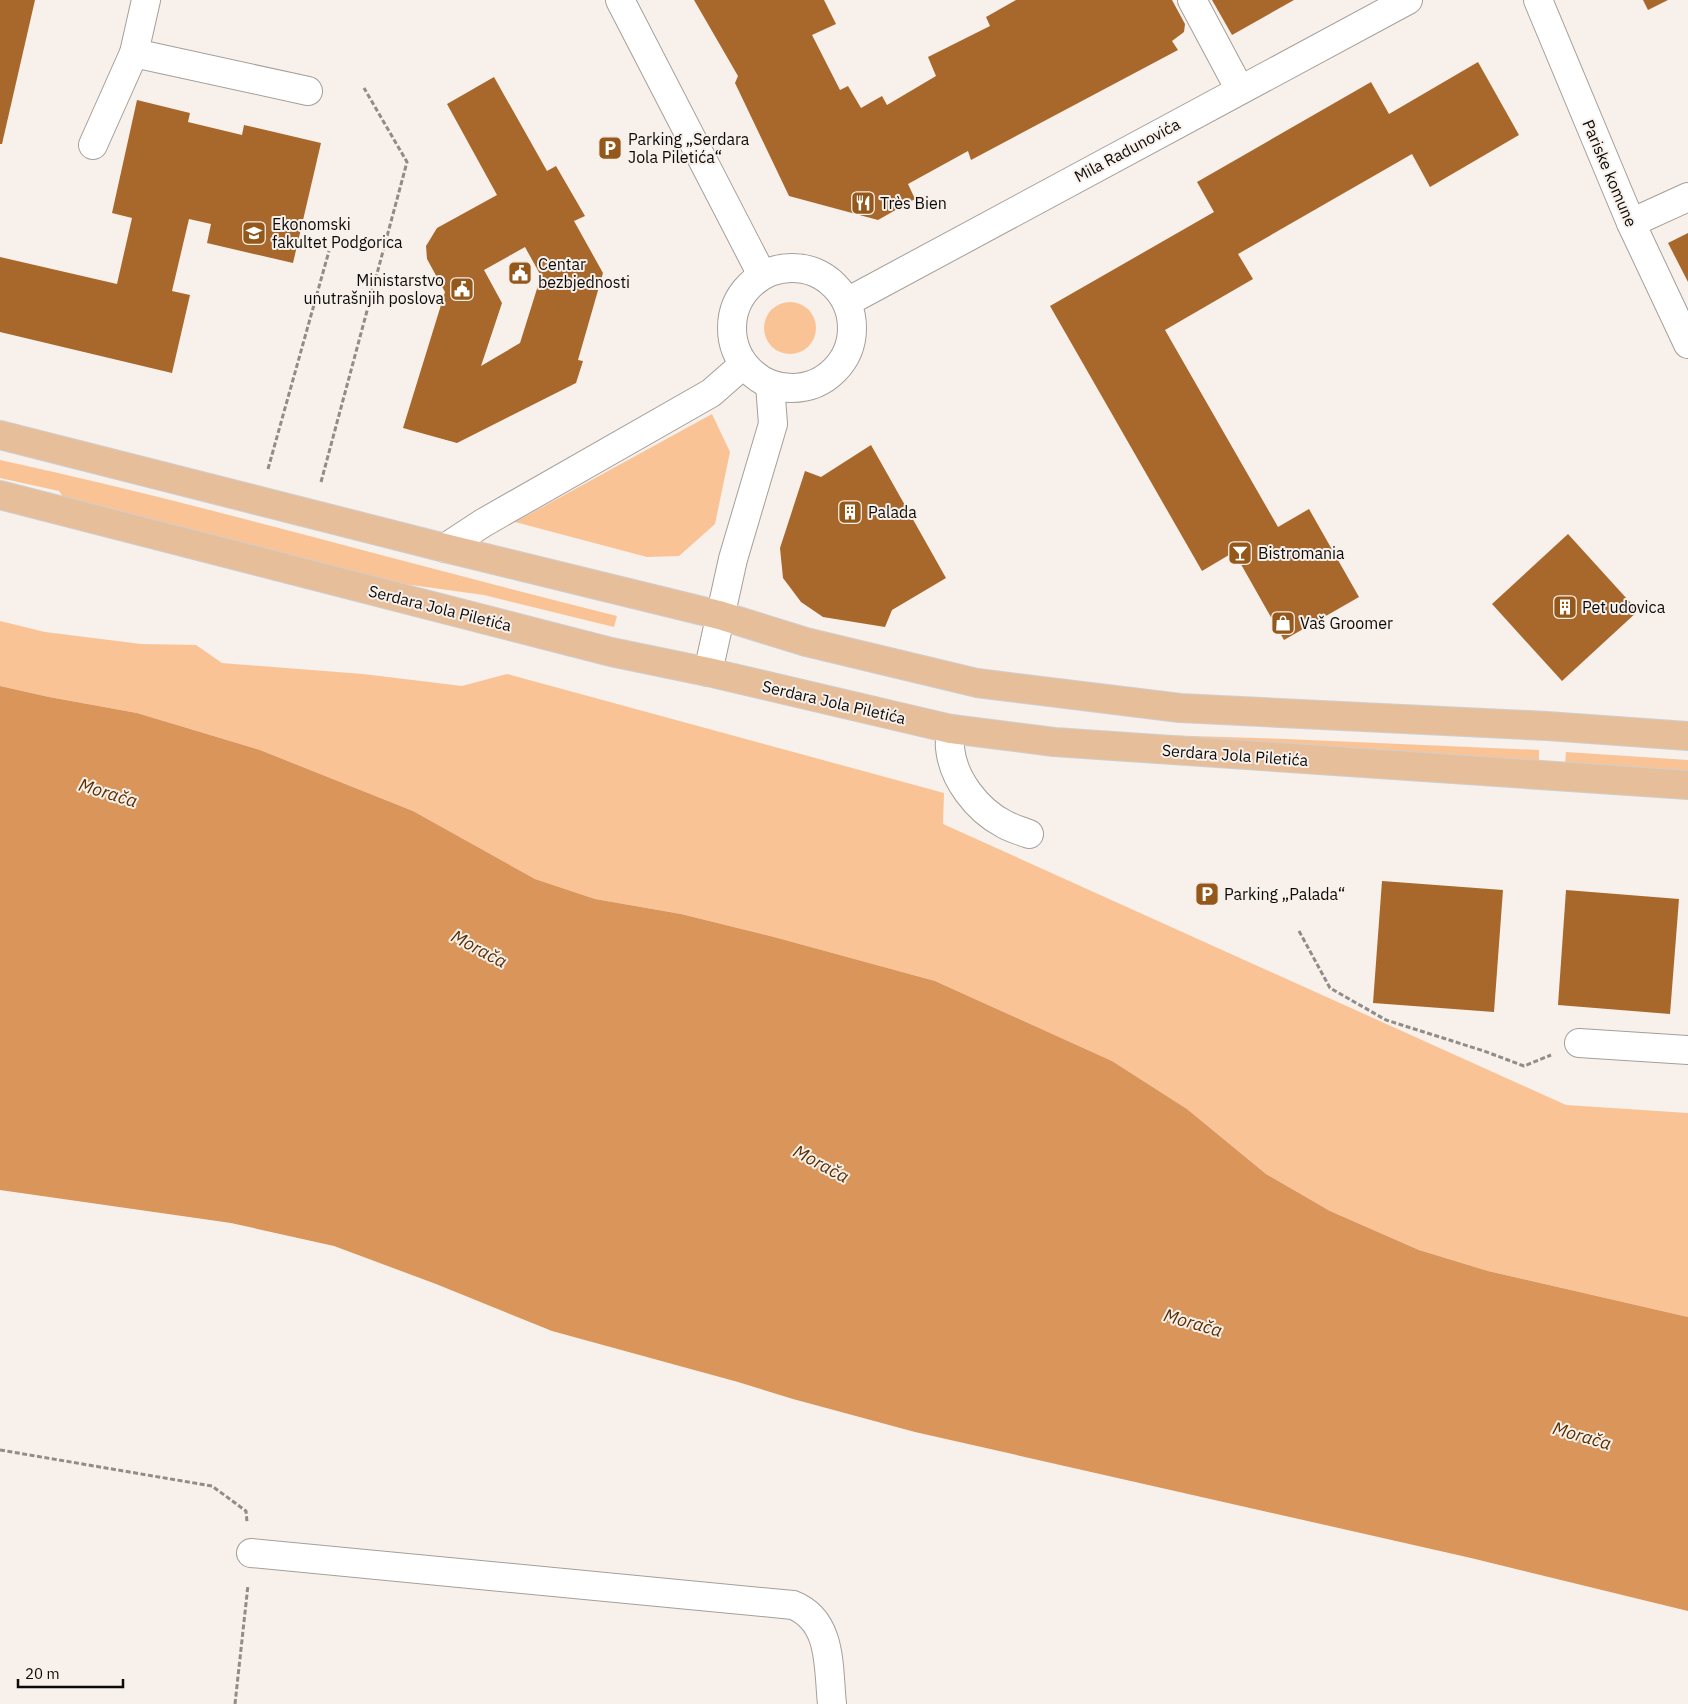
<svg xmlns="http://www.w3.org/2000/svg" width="1688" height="1704" viewBox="0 0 1688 1704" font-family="'IBM Plex Sans',sans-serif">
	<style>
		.green { fill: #fac396 }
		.water { fill: #da965a }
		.building { fill: #a9682b; fill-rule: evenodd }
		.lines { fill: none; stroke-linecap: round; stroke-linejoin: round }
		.minor-casing { stroke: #a59f9a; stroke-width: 30 }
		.major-casing { stroke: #cfcece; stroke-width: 30 }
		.path { stroke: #918c88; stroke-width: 3; stroke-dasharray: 5 2.5; stroke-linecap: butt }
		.minor { stroke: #fff; stroke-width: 28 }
		.major { stroke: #e7be9a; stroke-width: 28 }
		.labels { text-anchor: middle; stroke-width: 4; stroke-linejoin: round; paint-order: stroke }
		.poi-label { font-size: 16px; fill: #0d0b09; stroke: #f7f0eb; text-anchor: start }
		.street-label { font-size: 16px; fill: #0d0b09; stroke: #f7f0eb }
		.water-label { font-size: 18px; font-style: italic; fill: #5b2f00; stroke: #f7f0eb }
	</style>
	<rect width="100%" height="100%" fill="#f7f0eb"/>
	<g class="green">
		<circle cx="790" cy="328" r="26"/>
		<polygon points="712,414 730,452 715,524 679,556 647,557 515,522"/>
		<path d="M0,460C207,505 411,565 617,616L614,627L484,595L368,579L68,504L59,491L0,478Z"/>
		<polygon points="0,621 45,632 141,644 196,645 222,663 363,674 462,686 507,674 944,793 943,824 1566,1105 1688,1113 1688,1317 1488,1271 1419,1250 1330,1211 1266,1174 1187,1109 1112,1061 935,981 774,937 681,914 595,899 535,879 413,811 260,750 137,713 49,697 0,686"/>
		<polygon points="872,703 1064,732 1286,739 1539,750 1539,762 1062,742"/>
		<polygon points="1566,752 1688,760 1688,771 1565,765"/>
	</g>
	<polygon class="water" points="0,686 49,697 137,713 260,750 413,811 535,879 595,899 681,914 774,937 935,981 1112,1061 1187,1109 1266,1174 1330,1211 1419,1250 1488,1271 1688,1317 1688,1611 1471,1558 915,1432 793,1399 738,1382 552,1331 436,1284 334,1246 231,1223 0,1190"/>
	<g class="building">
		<polygon points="0,0 35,0 2,144 0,144"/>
		<polygon points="694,0 824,0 836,24 812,35 840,90 848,86 861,108 882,96 887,105 936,76 928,57 990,26 986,17 1016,0 1172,0 1185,24 1184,32 1172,41 1178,50 971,160 968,151 908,184 915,199 878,220 789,196 735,83 738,76"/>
		<polygon points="1212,0 1294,0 1232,35"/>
		<polygon points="1643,0 1668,0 1648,10"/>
		<polygon points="1478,62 1519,135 1430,187 1412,154 1238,254 1253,279 1165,330 1278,527 1309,509 1359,597 1284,640 1234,552 1202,571 1050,306 1214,212 1197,182 1371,82 1389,114"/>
		<path d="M494,77L547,171L556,166L585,216L574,221L603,273L578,360L583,361L576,383L457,443L403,428L445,292L427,259L426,246L437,228L497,195L447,104ZM525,247L541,276L520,343L481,366L502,303L484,270Z"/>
		<polygon points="137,100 190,113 188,122 242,135 244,125 321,143 293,263 207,243 211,224 189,219 172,291 190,295 172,373 0,332 0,257 117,284 132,218 112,213"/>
		<polygon points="1688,233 1688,282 1668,243"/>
		<polygon points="871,445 946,578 892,610 885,627 823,617 801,602 783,578 780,548 805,471 821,477"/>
		<polygon points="1568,534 1638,611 1562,681 1492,604"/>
		<polygon points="1382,881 1503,890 1494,1012 1373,1003"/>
		<polygon points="1566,890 1679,899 1670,1014 1558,1005"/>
	</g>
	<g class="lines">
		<g class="minor-casing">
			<g id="minor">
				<polyline points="620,0 762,275"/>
				<polyline points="1192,0 1240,90"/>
				<polyline points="1538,0 1631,223 1688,344"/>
				<polyline points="134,53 308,91"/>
				<polyline points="93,145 134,53 146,0"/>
				<polyline points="1631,223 1688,197"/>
				<circle cx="792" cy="328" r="60"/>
				<polyline points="847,302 1408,0"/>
				<polyline points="445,548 483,523 711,393 743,365"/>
				<polyline points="708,672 733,559 773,424 770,385"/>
				<path d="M951,729C951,735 949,742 950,748C953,779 977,810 1004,824C1011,828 1021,831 1029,834"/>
				<polyline points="1579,1043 1688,1050"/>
				<path d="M251,1553L793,1605C833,1621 828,1668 832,1704"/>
			</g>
		</g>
		<g class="major-casing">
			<g id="major">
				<polyline points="0,435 445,548 719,615 806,642 977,683 1180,708 1547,726 1688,736"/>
				<polyline points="0,495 611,652 708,672 951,729 1054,742 1688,785"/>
			</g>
		</g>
		<g class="path">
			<polyline points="268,469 329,251"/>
			<polyline points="321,482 407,162 364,88"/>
			<polyline points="1299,931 1330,988 1386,1020 1484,1051 1524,1066 1551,1055"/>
			<polyline points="0,1450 212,1486 246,1511 247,1522"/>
			<polyline points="235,1704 248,1585"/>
		</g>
		<use href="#minor" class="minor"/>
		<use href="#major" class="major"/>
	</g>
	<defs>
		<g id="parking-square" transform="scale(1.25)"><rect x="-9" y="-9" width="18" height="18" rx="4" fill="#95581b" stroke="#f7f0eb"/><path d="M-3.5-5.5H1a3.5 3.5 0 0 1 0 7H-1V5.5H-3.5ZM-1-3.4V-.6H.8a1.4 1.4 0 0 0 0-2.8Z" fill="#fff"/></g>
		<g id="restaurant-square" transform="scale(1.25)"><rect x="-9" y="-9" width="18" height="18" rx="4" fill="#95581b" stroke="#f7f0eb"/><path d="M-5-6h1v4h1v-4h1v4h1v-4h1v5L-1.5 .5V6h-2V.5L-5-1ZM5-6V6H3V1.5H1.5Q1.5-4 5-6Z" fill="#fff"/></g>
		<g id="university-square" transform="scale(1.25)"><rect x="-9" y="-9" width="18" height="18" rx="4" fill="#95581b" stroke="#f7f0eb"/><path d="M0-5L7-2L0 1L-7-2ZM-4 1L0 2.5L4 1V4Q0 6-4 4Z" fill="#fff"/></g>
		<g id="civic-square" transform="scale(1.25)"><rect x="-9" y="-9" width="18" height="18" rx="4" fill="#95581b" stroke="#f7f0eb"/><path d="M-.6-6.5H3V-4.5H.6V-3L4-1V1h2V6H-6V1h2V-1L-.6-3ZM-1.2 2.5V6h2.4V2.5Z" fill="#fff"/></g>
		<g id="building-square" transform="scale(1.25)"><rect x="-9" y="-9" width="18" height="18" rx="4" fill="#95581b" stroke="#f7f0eb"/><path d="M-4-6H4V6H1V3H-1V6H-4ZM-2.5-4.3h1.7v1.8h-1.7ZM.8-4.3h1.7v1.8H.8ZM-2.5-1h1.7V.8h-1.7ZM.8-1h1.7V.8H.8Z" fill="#fff"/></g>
		<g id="bar-square" transform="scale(1.25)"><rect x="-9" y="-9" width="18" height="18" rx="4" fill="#95581b" stroke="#f7f0eb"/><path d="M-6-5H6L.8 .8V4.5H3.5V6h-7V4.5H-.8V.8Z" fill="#fff"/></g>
		<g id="shop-square" transform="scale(1.25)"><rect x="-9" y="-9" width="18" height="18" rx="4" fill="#95581b" stroke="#f7f0eb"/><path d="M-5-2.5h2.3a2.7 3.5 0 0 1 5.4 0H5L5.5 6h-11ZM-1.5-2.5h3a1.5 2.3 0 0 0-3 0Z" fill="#fff"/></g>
	</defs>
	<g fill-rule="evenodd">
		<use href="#parking-square" x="610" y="148"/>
		<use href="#restaurant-square" x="863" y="203"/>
		<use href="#university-square" x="254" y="233"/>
		<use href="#civic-square" x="520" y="273"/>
		<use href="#civic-square" x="462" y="289"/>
		<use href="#building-square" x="850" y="512"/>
		<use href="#bar-square" x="1240" y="553"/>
		<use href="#building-square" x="1565" y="607"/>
		<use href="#shop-square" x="1283" y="623"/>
		<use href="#parking-square" x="1207" y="894"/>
	</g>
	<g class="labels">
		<g class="poi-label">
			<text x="628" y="145">Parking „Serdara<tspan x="628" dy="18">Jola Piletića“</tspan></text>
			<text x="880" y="209">Très Bien</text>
			<text x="272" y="230">Ekonomski<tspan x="272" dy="18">fakultet Podgorica</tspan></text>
			<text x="538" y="270">Centar<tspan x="538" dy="18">bezbjednosti</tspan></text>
			<text x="444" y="286" text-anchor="end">Ministarstvo<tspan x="444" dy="18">unutrašnjih poslova</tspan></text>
			<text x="868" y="518">Palada</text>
			<text x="1258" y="559">Bistromania</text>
			<text x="1582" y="613">Pet udovica</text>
			<text x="1300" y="629">Vaš Groomer</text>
			<text x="1224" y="900">Parking „Palada“</text>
		</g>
		<g class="street-label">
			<text transform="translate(1127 150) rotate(-28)" y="6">Mila Radunovića</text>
			<text transform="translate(1610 173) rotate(67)" y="6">Pariske komune</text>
			<text transform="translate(440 608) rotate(14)" y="6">Serdara Jola Piletića</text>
			<text transform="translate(834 702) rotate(13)" y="6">Serdara Jola Piletića</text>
			<text transform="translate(1235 755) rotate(4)" y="6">Serdara Jola Piletića</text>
		</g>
		<g class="water-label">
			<text transform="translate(108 793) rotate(17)" y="6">Morača</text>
			<text transform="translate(479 949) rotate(28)" y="6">Morača</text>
			<text transform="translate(821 1164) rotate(28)" y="6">Morača</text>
			<text transform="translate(1193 1323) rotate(16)" y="6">Morača</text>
			<text transform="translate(1582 1436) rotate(16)" y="6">Morača</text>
		</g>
	</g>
	<path d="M18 1679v8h105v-8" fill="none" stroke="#0d0b09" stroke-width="2.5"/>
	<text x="25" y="1679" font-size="15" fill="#0d0b09" stroke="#f7f0eb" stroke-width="4" paint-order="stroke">20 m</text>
</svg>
